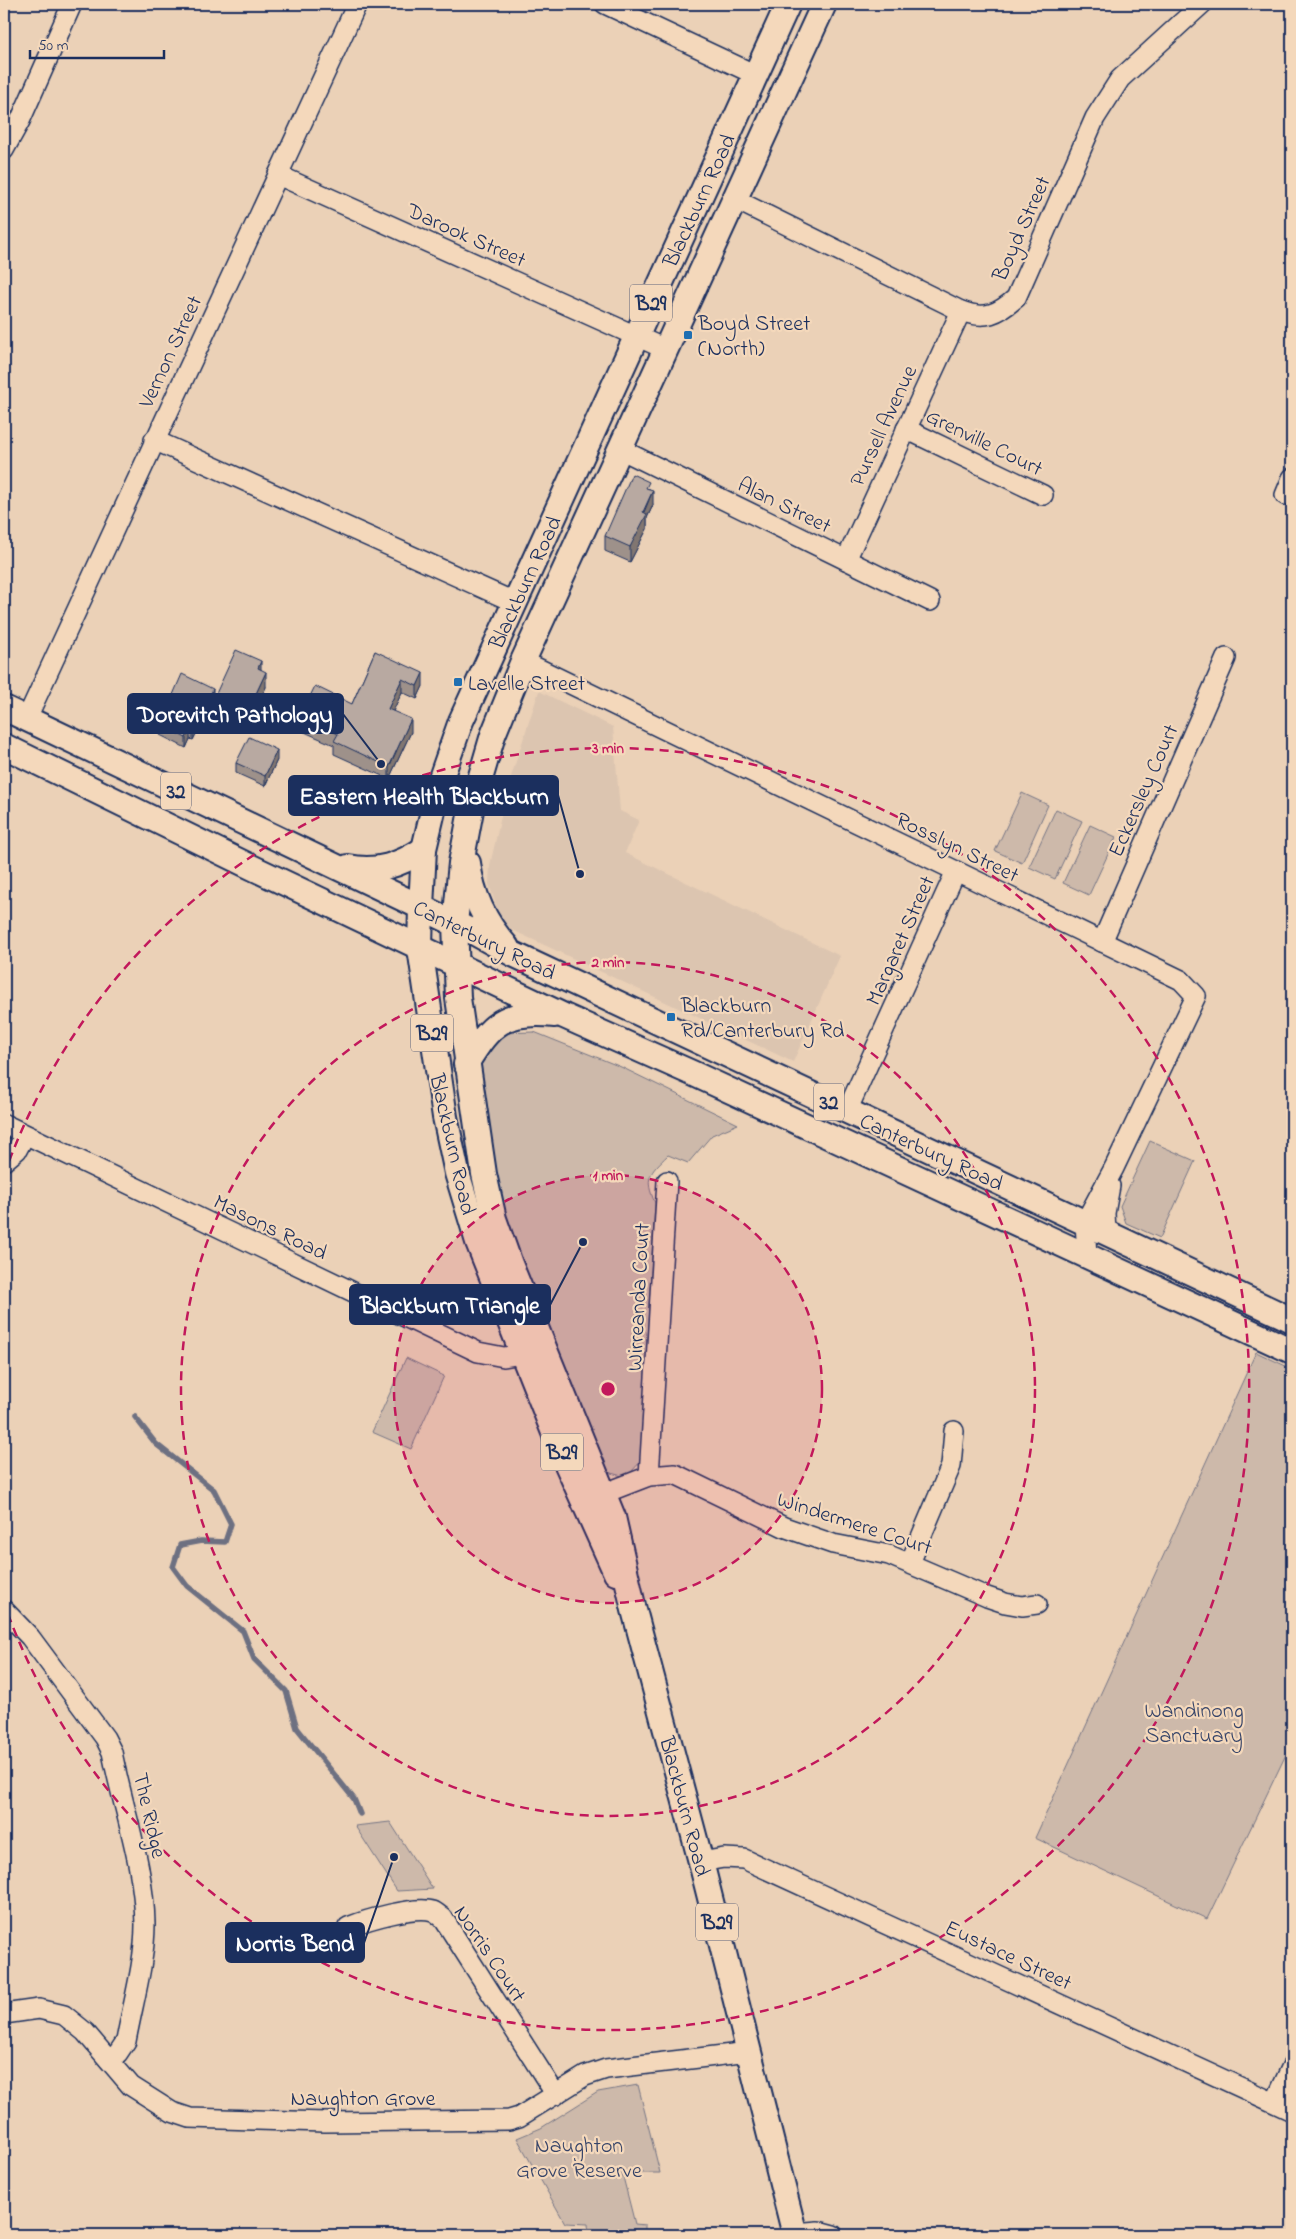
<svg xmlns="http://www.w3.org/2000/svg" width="1296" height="2239" viewBox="0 0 1296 2239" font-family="'Indie Flower',sans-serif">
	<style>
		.built { fill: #dcc5b0 }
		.green { fill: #cdb9aa; stroke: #747484 }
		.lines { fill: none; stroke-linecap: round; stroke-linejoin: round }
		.stream { stroke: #6d6f81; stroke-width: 5.5 }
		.minor-casing { stroke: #1b2f5e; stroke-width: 22 }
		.major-casing { stroke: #1b2f5e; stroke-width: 28 }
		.minor { stroke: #f4d8bb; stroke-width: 19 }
		.major { stroke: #f4d8bb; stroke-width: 24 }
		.wall { fill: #9e918a; stroke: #1b2f5e }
		.shaded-wall { fill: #817671; stroke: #1b2f5e }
		.building { fill: #b8a9a1; stroke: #1b2f5e }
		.ring { fill: none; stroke: #c2185b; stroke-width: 2.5; stroke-dasharray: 9 6 }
		.poi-dot { fill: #1f6fb2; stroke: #f4d8bb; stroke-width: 2 }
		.labels { text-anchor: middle; stroke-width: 4.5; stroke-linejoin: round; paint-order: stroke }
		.shield { fill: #f4d8bb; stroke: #5c627a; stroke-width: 1 }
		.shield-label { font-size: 21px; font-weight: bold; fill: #1b2f5e }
		.street-label { font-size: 22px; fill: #1b2f5e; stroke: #f4d8bb }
		.poi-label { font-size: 22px; fill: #1b2f5e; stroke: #f4d8bb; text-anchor: start }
		.park-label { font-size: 22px; fill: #364469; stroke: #f4d8bb }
		.centre { fill: #c2185b; stroke: #f4d8bb; stroke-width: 2.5 }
		.ring-label { font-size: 15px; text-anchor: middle; font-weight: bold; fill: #c2185b; stroke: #f4d8bb; stroke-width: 4.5; stroke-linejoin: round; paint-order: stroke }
		.leader { fill: none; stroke: #1b2f5e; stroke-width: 2 }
		.callout-dot { fill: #1b2f5e; stroke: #f4d8bb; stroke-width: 2 }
		.callout { fill: #1b2f5e; stroke: #1b2f5e; stroke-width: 2 }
		.callout-label { font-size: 24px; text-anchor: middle; font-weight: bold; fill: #fff }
	</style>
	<rect width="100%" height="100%" fill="#ebd1b7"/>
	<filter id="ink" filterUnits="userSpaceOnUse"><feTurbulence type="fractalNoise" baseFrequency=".02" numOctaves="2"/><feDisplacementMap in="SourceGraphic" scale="10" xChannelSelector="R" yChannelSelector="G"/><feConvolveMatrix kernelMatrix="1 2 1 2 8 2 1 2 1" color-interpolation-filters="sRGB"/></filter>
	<g filter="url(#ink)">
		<polygon class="built" points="539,691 613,727 620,811 639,820 625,853 840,956 793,1062 506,927 499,915 489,884 490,865 508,786"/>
		<g class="green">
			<polygon points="1022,793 1048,805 1022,863 995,851"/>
			<polygon points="1056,809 1082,821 1055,879 1029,867"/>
			<polygon points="1090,825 1116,837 1089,895 1063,883"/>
			<path d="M534,1032L621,1067L738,1124L712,1135L688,1163L668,1155C649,1173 644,1178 655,1203L645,1374L650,1446L644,1458L630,1473L622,1476L611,1473L603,1468L522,1264L498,1195L477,1075L480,1056L498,1033Z"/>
			<polygon points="1150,1141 1195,1161 1160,1238 1126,1223 1120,1206"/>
			<polygon points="1256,1352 1292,1369 1292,1742 1207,1919 1035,1838"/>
			<polygon points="406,1358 444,1376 411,1449 372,1432"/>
			<polygon points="390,1822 433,1889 397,1891 355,1826"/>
			<polygon points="638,2085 660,2173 622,2173 635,2224 645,2225 645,2235 589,2235 588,2224 565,2223 517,2138 541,2128 598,2092"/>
		</g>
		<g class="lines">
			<polyline class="stream" points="135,1417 156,1444 214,1490 231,1524 225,1542 201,1541 180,1545 173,1567 187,1586 243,1631 254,1659 286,1691 297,1728 354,1799 360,1814"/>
			<g class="minor-casing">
				<g id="minor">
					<polyline points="605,4 756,75"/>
					<polyline points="4,150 20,121 72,4"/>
					<polyline points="278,175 665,349"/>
					<path d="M734,199L961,311C985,320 998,314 1016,298L1095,118L1120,79L1202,4"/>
					<polyline points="906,429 1043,495"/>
					<polyline points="154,440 514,602"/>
					<polyline points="620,449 930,601"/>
					<polyline points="1285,495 1292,478"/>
					<polyline points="846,560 961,311"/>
					<polyline points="523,661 1181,980 1196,996 1114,1168 1085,1222 1087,1256"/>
					<polyline points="26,720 357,4"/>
					<polyline points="1102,942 1226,658"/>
					<polyline points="847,1111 956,871"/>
					<polyline points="4,1124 478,1352 504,1357 522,1354"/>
					<polyline points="4,1161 17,1150 25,1135"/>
					<polyline points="1106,1233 1105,1213 1110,1186"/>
					<polyline points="649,1476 667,1181"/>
					<polyline points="605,1493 649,1476 675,1474 784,1527 833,1544 889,1555 987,1597 1005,1603 1022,1606 1037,1604"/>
					<polyline points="910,1563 951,1466 954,1431"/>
					<path d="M4,1610L30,1637L105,1738L112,1752C123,1809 144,1865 145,1924C145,1962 133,2003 126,2041L118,2053L109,2060"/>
					<polyline points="701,1862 724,1858 744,1859 1292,2111"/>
					<path d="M348,1927C366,1920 415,1905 433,1911C436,1912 440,1916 443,1918L556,2095"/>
					<polyline points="4,2014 39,2009 64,2015 85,2032 131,2086 172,2112 190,2118 325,2122 509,2120 519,2117 585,2076 606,2069 749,2052"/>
					<polyline points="1275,2102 1292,2066"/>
					<polyline points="795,2233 818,2231 833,2235"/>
				</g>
			</g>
			<g class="major-casing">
				<g id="major">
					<polyline points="4,708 475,933 513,954 1292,1320"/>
					<polyline points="4,746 245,864 564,1016 692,1073 1292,1351"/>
					<path d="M468,863C472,894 485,923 506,946"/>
					<path d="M348,867C377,873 400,865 424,849"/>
					<path d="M466,1064C491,1023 504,1010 555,1015"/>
					<polyline points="616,1573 565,1460 478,1242 457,1173 445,1117 420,948 421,907 424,849 440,781 461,721 788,4"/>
					<polyline points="795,2235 701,1862 634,1610 613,1517 510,1264 494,1219 484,1174 458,998 455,924 461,863 471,810 493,735 523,661 824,4"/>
				</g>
			</g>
			<use href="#minor" class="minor"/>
			<use href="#major" class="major"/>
		</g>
		<g class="wall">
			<polygon points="649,488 653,505 647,518 647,529 630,562 605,551 605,536"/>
			<polygon points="375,651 423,686 417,699 402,692 393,711 411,732 389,779 334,754 334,745 300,730 300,717 352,704"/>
			<polygon points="261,669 266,687 247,728 214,713 214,698"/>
			<polygon points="213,699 193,740 190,739 186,748 160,735 160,725"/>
			<polygon points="277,760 265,786 236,773 236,763"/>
		</g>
		<g class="shaded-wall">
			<polygon points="653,490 653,505 647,518 647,529 630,562 630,547"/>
			<polygon points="261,661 261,676 258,668"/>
			<polygon points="266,672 266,687 247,728 247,713"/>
			<polygon points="423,673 423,686 417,699 417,686"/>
			<polygon points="402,679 402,692 388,722 388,709"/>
			<polygon points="213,689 213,699 193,740 193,730"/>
			<polygon points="411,719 411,732 389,779 389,767"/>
			<polygon points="190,729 190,739 186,748 186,738"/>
			<polygon points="277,750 277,760 265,786 265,776"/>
		</g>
		<g class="building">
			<polygon points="632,474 649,482 646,488 653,490 643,512 647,514 630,547 605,536"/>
			<polygon points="236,650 261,661 258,668 266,672 247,713 214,698"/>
			<polygon points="375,651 423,673 417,686 402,679 388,709 411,719 389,767 334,741 338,734 300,717 315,686 352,704"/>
			<polygon points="182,674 213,689 193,730 190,729 186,738 160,725"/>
			<polygon points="249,737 277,750 265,776 236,763"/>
		</g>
	</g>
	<circle cx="608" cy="1389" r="214" fill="#c2185b" fill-opacity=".12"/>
	<g class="ring">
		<circle cx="608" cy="1389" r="214"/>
		<circle cx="608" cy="1389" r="427"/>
		<path d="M4 1175A641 641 0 1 1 4 1603"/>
	</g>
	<g class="poi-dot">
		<rect x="683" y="330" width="10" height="10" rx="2.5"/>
		<rect x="453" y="677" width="10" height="10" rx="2.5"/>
		<rect x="666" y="1012" width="10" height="10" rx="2.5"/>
	</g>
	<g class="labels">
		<g class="shield">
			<rect x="630" y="284.5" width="42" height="37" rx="4"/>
			<rect x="161" y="772.5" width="30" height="37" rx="4"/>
			<rect x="411" y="1014.5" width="42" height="37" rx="4"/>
			<rect x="814" y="1083.5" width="30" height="37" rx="4"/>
			<rect x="541" y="1433.5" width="42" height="37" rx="4"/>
			<rect x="696" y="1903.5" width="42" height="37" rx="4"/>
		</g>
		<g class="shield-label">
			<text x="651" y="310">B29</text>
			<text x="176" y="798">32</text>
			<text x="432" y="1040">B29</text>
			<text x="829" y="1109">32</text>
			<text x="562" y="1459">B29</text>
			<text x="717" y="1929">B29</text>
		</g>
		<g class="street-label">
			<text transform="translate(698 200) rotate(-65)" y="8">Blackburn Road</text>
			<text transform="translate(1020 228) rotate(-66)" y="8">Boyd Street</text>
			<text transform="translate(467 234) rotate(24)" y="8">Darook Street</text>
			<text transform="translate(169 351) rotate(-65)" y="8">Vernon Street</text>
			<text transform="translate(882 425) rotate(-65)" y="8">Pursell Avenue</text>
			<text transform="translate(985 441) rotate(26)" y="8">Grenville Court</text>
			<text transform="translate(785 504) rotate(26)" y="8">Alan Street</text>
			<text transform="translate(524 582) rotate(-65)" y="8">Blackburn Road</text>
			<text transform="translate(1142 790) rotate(-66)" y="8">Eckersley Court</text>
			<text transform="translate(958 846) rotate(26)" y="8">Rosslyn Street</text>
			<text transform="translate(485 939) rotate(26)" y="8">Canterbury Road</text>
			<text transform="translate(899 940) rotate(-66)" y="8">Margaret Street</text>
			<text transform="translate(454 1144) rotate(77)" y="8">Blackburn Road</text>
			<text transform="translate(932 1151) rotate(25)" y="8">Canterbury Road</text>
			<text transform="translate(271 1226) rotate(26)" y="8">Masons Road</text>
			<text transform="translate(637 1297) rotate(-87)" y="8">Wirreanda Court</text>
			<text transform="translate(855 1522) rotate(18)" y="8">Windermere Court</text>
			<text transform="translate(686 1806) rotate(75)" y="8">Blackburn Road</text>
			<text transform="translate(151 1815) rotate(77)" y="8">The Ridge</text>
			<text transform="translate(491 1953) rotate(56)" y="8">Norris Court</text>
			<text transform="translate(1009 1954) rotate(25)" y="8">Eustace Street</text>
			<text x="363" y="2105">Naughton Grove</text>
		</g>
		<g class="poi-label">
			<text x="698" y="330">Boyd Street<tspan x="698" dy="25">(North)</tspan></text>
			<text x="468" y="690">Lavelle Street</text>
			<text x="681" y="1012">Blackburn<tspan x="681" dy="25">Rd/Canterbury Rd</tspan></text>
		</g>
		<g class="park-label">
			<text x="1194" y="1717">Wandinong<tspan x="1194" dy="25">Sanctuary</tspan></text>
			<text x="579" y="2152">Naughton<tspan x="579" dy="25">Grove Reserve</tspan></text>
		</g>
	</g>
	<circle cx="608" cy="1389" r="8" class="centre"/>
	<g class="ring-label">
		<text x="608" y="753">3 min</text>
		<text x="608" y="967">2 min</text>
		<text x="608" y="1180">1 min</text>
	</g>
	<path class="leader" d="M381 764L343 714M580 874L558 795M583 1242L550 1305M394 1857L364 1943"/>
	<g class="callout-dot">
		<circle cx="381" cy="764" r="5"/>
		<circle cx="580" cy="874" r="5"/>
		<circle cx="583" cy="1242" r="5"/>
		<circle cx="394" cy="1857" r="5"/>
	</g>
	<g class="callout">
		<rect x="128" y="694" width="215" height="39" rx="5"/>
		<rect x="289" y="776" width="269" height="39" rx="5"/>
		<rect x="350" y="1285" width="200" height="39" rx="5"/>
		<rect x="226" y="1923" width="138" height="39" rx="5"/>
	</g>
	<g class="callout-label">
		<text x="235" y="722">Dorevitch Pathology</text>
		<text x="424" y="804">Eastern Health Blackburn</text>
		<text x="450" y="1313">Blackburn Triangle</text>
		<text x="295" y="1951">Norris Bend</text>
	</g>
	<rect width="1296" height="2239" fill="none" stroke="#f4d8bb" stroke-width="20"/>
	<rect x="10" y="10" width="1276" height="2219" fill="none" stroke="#1b2f5e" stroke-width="2" filter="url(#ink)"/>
	<path d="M30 50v8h134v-8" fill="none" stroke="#1b2f5e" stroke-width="2.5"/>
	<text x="38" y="50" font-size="15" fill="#1b2f5e" stroke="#f4d8bb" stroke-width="4" paint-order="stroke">50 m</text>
</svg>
